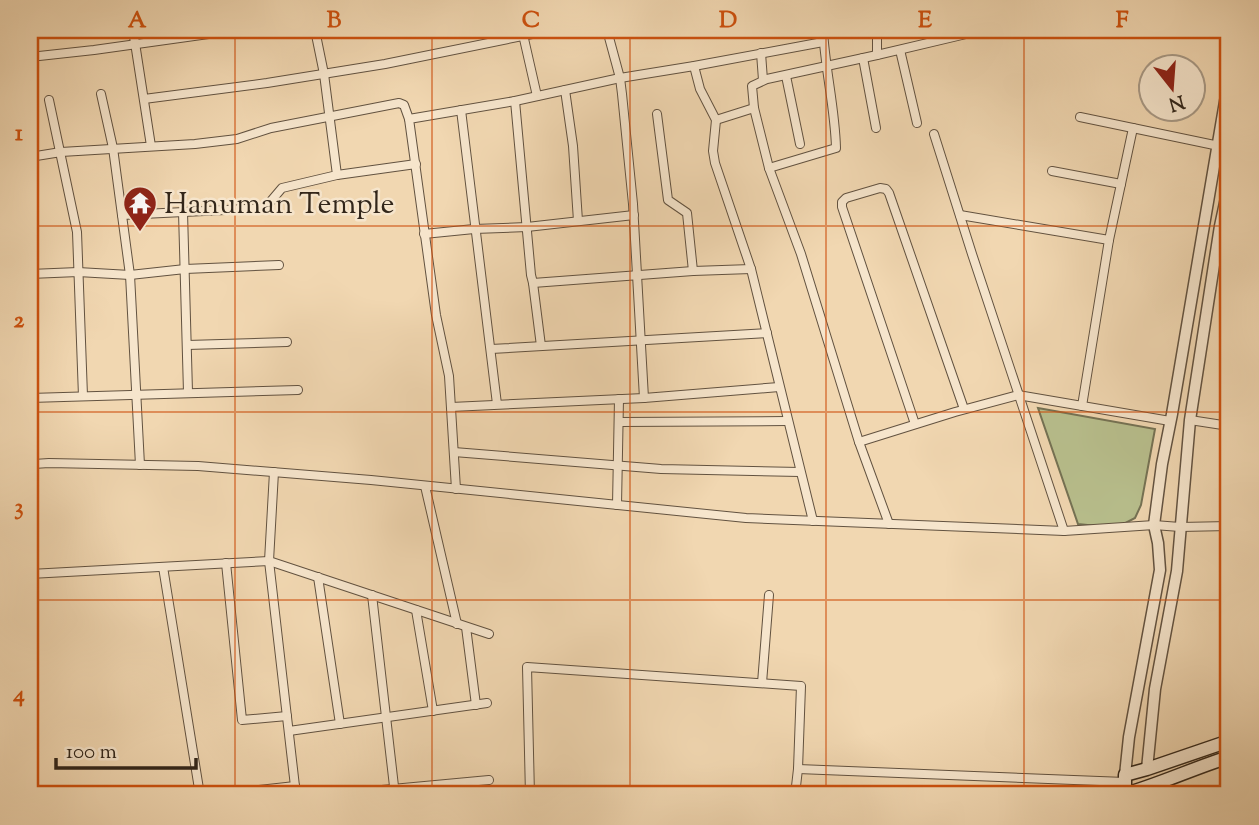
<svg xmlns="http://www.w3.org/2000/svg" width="1259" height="825" viewBox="0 0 1259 825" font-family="'Sorts Mill Goudy',serif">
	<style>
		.grass { fill: #b8bf8d; stroke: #757254; stroke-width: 2 }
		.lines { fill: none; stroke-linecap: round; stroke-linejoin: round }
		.minor-casing { stroke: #625240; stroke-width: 10 }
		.tertiary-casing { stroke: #625240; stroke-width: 13 }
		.secondary-casing { stroke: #32261a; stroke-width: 15 }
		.minor { stroke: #f6e5cc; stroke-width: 8 }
		.tertiary { stroke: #f6e5cc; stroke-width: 10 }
		.secondary { stroke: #f6e5cc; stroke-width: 12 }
		.grid { fill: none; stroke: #cd510e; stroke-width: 2; stroke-opacity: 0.55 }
		.labels { text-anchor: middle; stroke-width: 5; stroke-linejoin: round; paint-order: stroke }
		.poi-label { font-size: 30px; fill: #32261a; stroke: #f6e5cc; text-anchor: start }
		.neatline { fill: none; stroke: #cd510e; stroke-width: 2.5 }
		.grid-label { font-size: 23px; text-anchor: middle; font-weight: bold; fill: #cd510e }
	</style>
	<rect width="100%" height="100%" fill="#f1d7b1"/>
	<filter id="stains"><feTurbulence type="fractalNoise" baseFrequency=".00286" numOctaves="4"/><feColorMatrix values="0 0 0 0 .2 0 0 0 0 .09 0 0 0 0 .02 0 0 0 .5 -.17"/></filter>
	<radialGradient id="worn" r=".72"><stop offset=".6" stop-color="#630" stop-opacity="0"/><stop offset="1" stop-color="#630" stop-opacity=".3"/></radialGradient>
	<polygon class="grass" points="1038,408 1155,429 1141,505 1135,518 1116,528 1078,524"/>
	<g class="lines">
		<g class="minor-casing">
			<g id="minor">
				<polyline points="133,30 151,146"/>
				<polyline points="522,30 537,96"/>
				<polyline points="607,30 620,78 622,94 633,204 644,398"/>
				<polyline points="877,30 877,55"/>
				<polyline points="900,50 917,123"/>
				<polyline points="761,53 763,80"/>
				<polyline points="30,57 94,50 237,30"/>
				<polyline points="863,58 876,128"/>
				<polyline points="694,66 700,89 716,120 713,151 715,163 751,269 813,521"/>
				<polyline points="786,76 800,144"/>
				<polyline points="565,90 573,146 578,221"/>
				<polyline points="101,94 113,148 130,275 140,465"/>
				<polyline points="144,99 267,83 385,64 552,30"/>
				<polyline points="49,100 77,232 83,396"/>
				<polyline points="515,101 531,275 533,283 541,346"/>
				<polyline points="461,110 497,404"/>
				<polyline points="657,114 668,200 687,213 693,271"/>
				<polyline points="1080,117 1219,146"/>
				<polyline points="716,120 754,108"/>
				<polyline points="934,134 972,254 1064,531"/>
				<polyline points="30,157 61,152 195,144 237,139 271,128 399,103 404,105 409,119"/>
				<path d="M769,168L836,148C835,108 825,69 823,30"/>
				<polyline points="1052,171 1121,184"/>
				<polyline points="337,175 416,164"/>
				<polyline points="183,212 188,392"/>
				<polyline points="122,215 265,208 282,188 337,175 324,74 315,30"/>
				<polyline points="960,215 1109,240"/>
				<polyline points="424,234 474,229 527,227 634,215"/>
				<polyline points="30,274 78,272 130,275 185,269 279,265"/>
				<polyline points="533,283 693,271 751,269"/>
				<polyline points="187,345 287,342"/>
				<polyline points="491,349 767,333"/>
				<polyline points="30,398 298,390"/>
				<polyline points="1082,406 1109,240 1133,128"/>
				<polyline points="451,407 644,398 779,387"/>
				<polyline points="30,413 34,464"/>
				<polyline points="1190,420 1229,426"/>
				<polyline points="619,422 787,421"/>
				<polyline points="915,424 842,207 842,202 846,198 880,188 886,189 889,193 964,409"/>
				<polyline points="859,442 955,412 1018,395 1170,421"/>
				<polyline points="454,452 661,469 800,472"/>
				<polyline points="30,466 34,464 49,463 198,466 371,480 746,518 1064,531 1154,525 1180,527 1229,526"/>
				<polyline points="274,472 269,561 296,795"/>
				<polyline points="425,486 457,624"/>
				<polyline points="456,489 449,376 436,315 409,119 515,101 620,78 694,66 823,42"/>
				<polyline points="617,505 619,399"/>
				<polyline points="889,524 859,442 801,254 769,168 754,108 752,86 767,79 877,55 983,30"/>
				<polyline points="226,563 242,720 287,716"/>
				<polyline points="163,567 200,795"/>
				<polyline points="30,574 269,561 489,634"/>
				<polyline points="318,577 340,724"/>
				<polyline points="372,595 395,795"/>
				<polyline points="416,610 433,711"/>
				<polyline points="466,627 476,705"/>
				<polyline points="1228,648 1229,648"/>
				<polyline points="762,683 769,595"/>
				<polyline points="289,731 487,703"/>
				<polyline points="798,769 1125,782"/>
				<polyline points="212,795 295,786"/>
				<polyline points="328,795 489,780"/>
				<polyline points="530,795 527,667 801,686 798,769 795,795"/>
			</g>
		</g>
		<g class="tertiary-casing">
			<g id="tertiary">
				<polyline points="1147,769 1155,689 1177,571 1190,420 1220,226 1229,184"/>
				<polyline points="1125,775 1129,737 1160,570 1158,543 1154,525 1162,464 1172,414 1229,78"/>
			</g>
		</g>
		<g class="secondary-casing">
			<g id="secondary">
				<path d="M1125,794C1160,784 1194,768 1229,757"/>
				<polyline points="1125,795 1125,775 1147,769 1229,741"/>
			</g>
		</g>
		<use href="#minor" class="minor"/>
		<use href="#tertiary" class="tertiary"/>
		<use href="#secondary" class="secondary"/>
	</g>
	<path class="grid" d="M235,30V795M432,30V795M630,30V795M826,30V795M1024,30V795M30,226H1229M30,412H1229M30,600H1229"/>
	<defs>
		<g id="temple-pin" transform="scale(1.75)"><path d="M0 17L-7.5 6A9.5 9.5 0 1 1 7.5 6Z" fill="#8f2418" stroke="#f6e5cc"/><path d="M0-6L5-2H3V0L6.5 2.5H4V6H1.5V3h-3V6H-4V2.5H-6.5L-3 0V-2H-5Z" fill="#fff"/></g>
	</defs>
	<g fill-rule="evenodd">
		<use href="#temple-pin" x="140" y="203"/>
	</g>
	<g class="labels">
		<g class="poi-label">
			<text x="164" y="213">Hanuman Temple</text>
		</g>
	</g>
	<rect width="1259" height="825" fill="none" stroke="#f1d7b1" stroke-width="77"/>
	<g transform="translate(1172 88) rotate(163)"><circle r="33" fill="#f6e5cc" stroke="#a89985" stroke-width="2"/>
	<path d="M0-5L12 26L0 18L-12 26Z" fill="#8f2418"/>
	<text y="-10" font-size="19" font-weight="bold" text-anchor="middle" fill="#32261a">N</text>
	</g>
	<path d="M56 758v10h140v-10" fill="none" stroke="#32261a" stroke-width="3.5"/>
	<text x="66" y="758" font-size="21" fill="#32261a" stroke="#f6e5cc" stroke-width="5" paint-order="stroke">100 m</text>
	<rect x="38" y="38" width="1182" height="748" class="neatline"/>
	<g class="grid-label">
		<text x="137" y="27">A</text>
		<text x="334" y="27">B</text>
		<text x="531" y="27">C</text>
		<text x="728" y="27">D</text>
		<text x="925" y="27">E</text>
		<text x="1122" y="27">F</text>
		<text x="19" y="140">1</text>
		<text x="19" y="327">2</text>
		<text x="19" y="514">3</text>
		<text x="19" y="701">4</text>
	</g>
	<rect width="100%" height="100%" filter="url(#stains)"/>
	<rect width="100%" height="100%" fill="url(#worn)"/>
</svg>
